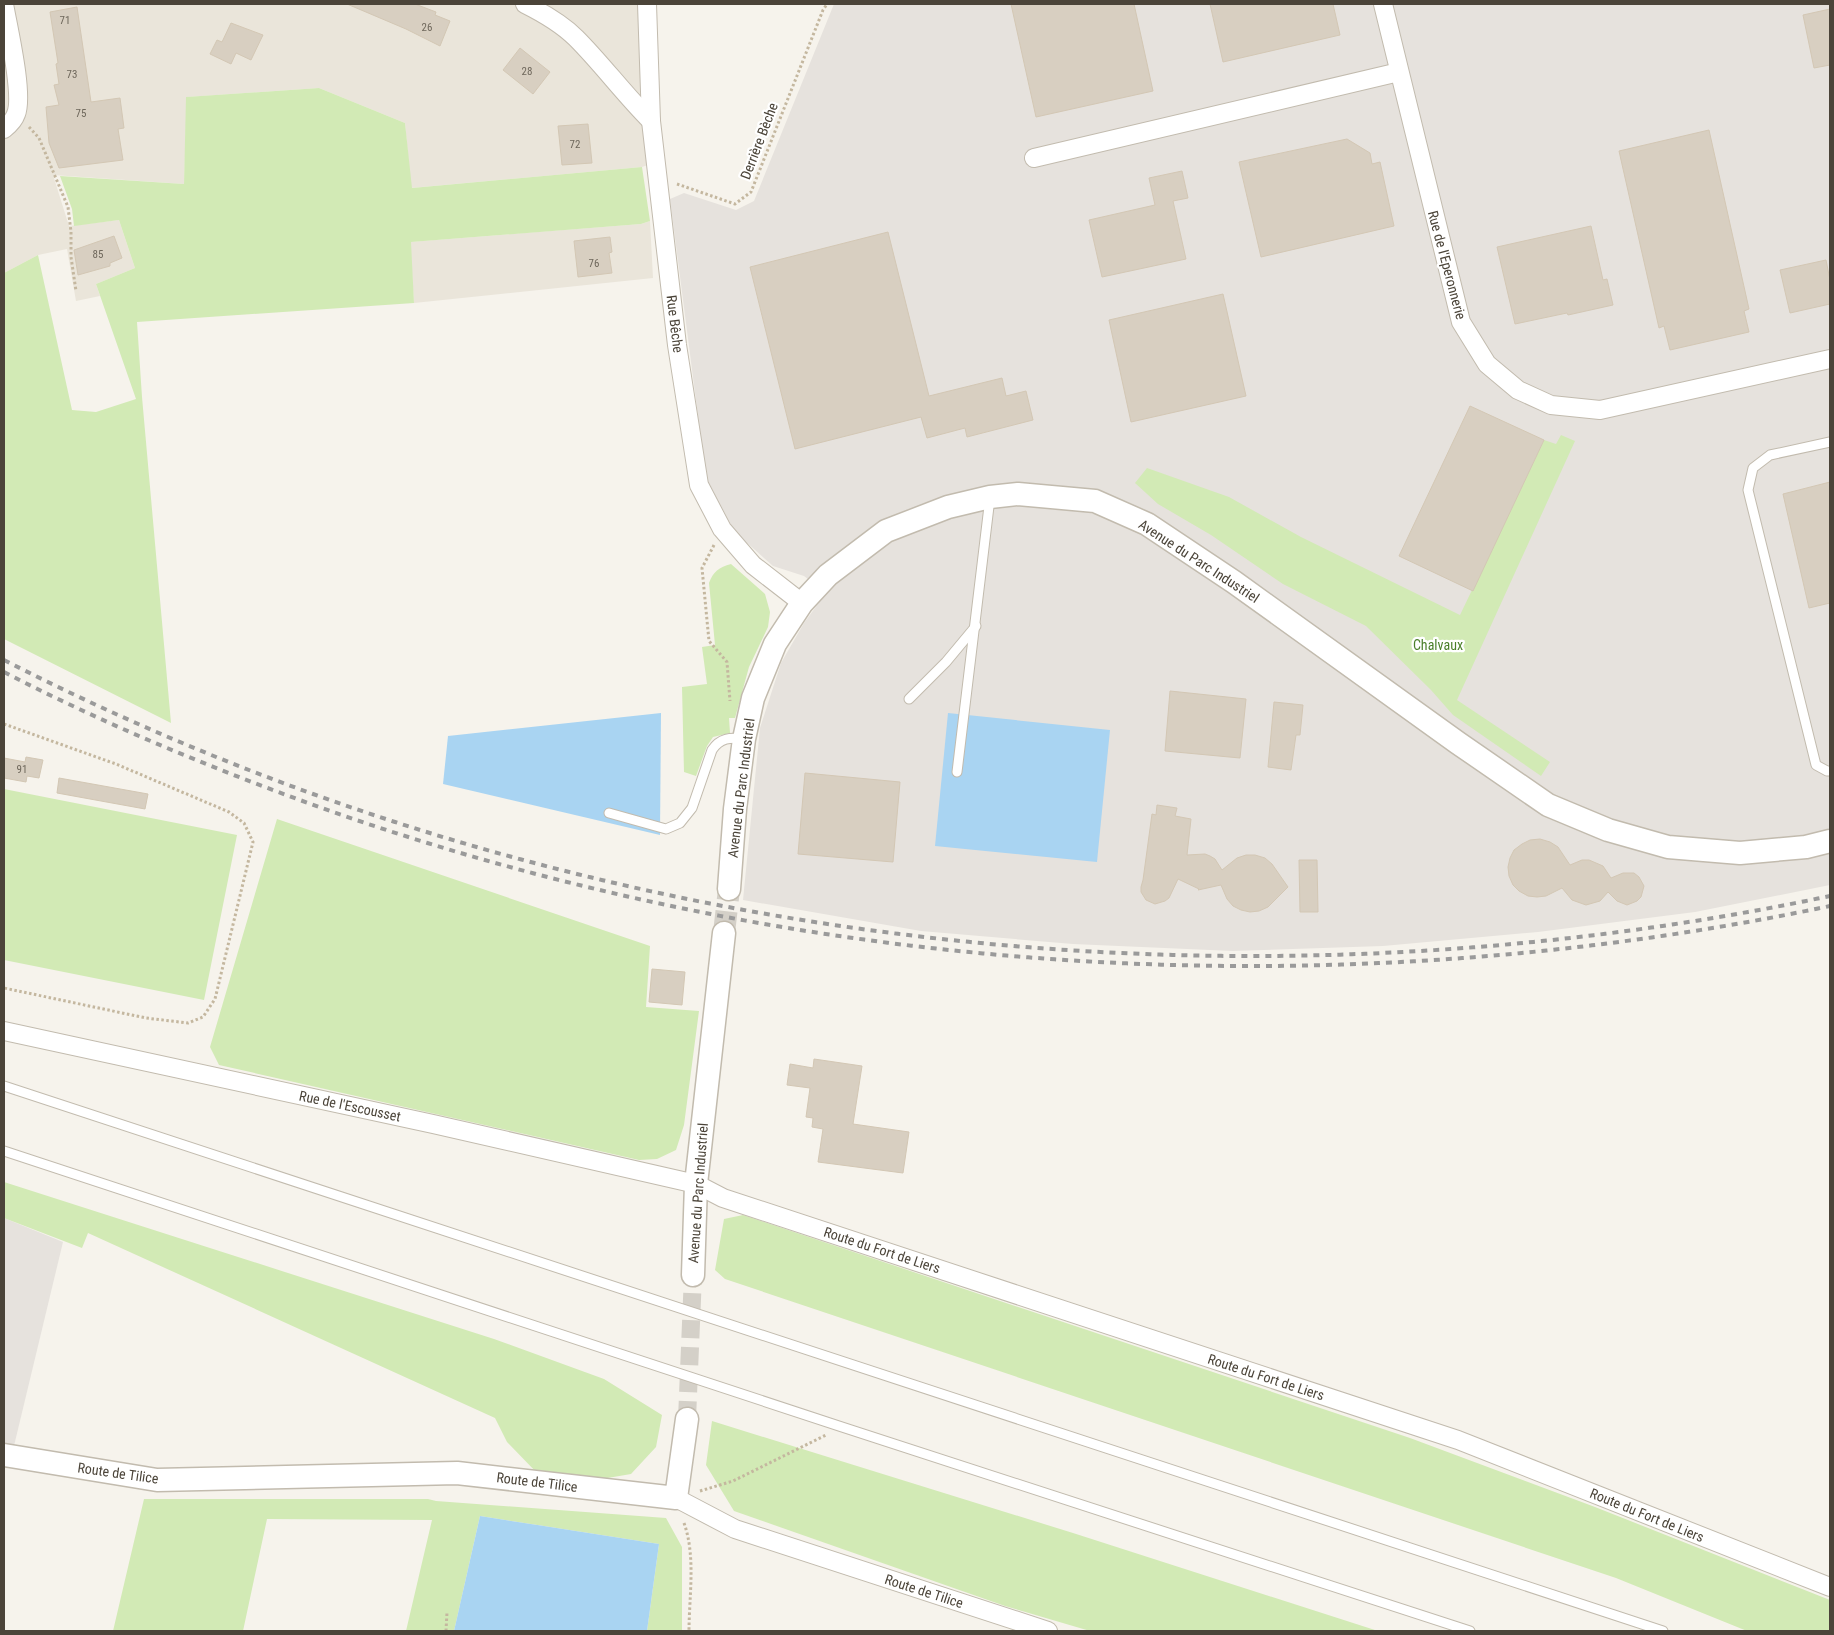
<svg xmlns="http://www.w3.org/2000/svg" width="1834" height="1635" viewBox="0 0 1834 1635" font-family="'Roboto Condensed',sans-serif">
	<style>
		.residential { fill: #eae5da }
		.industrial { fill: #e6e2dd }
		.green { fill: #d2eab5 }
		.water { fill: #a9d4f2 }
		.building { fill: #d8cfc1; stroke: #d3c7b4 }
		.lines { fill: none; stroke-linecap: round; stroke-linejoin: round }
		.minor-tunnel { stroke: #d4d0c8; stroke-width: 18; stroke-dasharray: 18 9; stroke-linecap: butt }
		.tertiary-tunnel { stroke: #d4d0c8; stroke-width: 22; stroke-dasharray: 22 11; stroke-linecap: butt }
		.service-casing { stroke: #c2bbae; stroke-width: 11 }
		.minor-casing { stroke: #c2bbae; stroke-width: 20 }
		.tertiary-casing { stroke: #c2bbae; stroke-width: 25 }
		.path { stroke: #c4b79f; stroke-width: 3; stroke-dasharray: 2.5 2.5; stroke-linecap: butt }
		.service { stroke: #fff; stroke-width: 9 }
		.minor { stroke: #fff; stroke-width: 18 }
		.tertiary { stroke: #fff; stroke-width: 22 }
		.rail { stroke: #9a9a9a; stroke-width: 4; stroke-dasharray: 6 6; stroke-linecap: butt }
		.labels { text-anchor: middle; stroke-width: 4.5; stroke-linejoin: round; paint-order: stroke }
		.number-label { font-size: 11px; fill: #6e675b }
		.street-label { font-size: 14px; fill: #4b4439; stroke: #fff }
		.park-label { font-size: 14px; fill: #4a7f2a; stroke: #fff }
	</style>
	<rect width="100%" height="100%" fill="#f6f3ec"/>
	<g class="residential">
		<polygon points="4,4 645,4 648,165 642,167 411,188 405,123 319,88 187,97 184,184 53,175 69,226 119,220 135,268 96,284 100,296 76,301 67,249 38,255 4,273"/>
		<polygon points="650,221 653,278 414,303 410,242 641,224"/>
	</g>
	<g class="industrial">
		<polygon points="834,4 1830,4 1830,885 1695,912 1538,932 1383,946 1233,951 1073,944 921,931 743,900 760,728 781,663 804,623 826,593 804,576 773,566 735,532 706,478 670,199 684,193 736,210 754,201"/>
		<polygon points="4,1218 63,1242 13,1450 4,1448"/>
	</g>
	<g class="green">
		<polygon points="319,88 405,123 412,188 642,167 650,221 641,224 411,242 414,303 137,322 142,397 171,723 4,639 4,273 38,255 72,410 96,412 136,399 96,284 135,268 119,220 74,226 72,209 60,176 184,184 186,97"/>
		<polygon points="1561,435 1575,441 1457,700 1550,762 1541,776 1453,715 1431,690 1366,626 1283,584 1211,535 1158,504 1135,483 1147,468 1229,497 1301,537 1460,615 1544,440 1556,444"/>
		<path d="M731,564L765,594L770,612L768,627L749,667L735,718H729L730,733L713,737L707,746L696,776L684,772L682,687L707,684L702,647L715,645L709,583C713,572 719,567 731,564Z"/>
		<polygon points="4,789 237,835 204,1000 4,960"/>
		<polygon points="277,819 650,946 646,1007 699,1011 684,1125 676,1150 657,1159 639,1160 219,1065 210,1047"/>
		<polygon points="4,1182 494,1339 604,1379 662,1415 656,1447 631,1474 590,1481 539,1475 507,1442 495,1418 88,1233 82,1248 4,1218"/>
		<polygon points="743,1215 1410,1438 1595,1507 1830,1600 1830,1631 1747,1631 1616,1578 725,1279 715,1270 724,1219"/>
		<polygon points="712,1421 1073,1533 1378,1631 1090,1631 1005,1606 734,1511 706,1465"/>
		<polygon points="144,1499 428,1499 436,1501 666,1518 682,1547 682,1631 647,1631 659,1544 480,1516 454,1631 406,1631 432,1520 267,1519 243,1631 113,1631"/>
	</g>
	<g class="water">
		<polygon points="661,713 660,835 443,784 448,736"/>
		<polygon points="948,713 1110,730 1097,862 935,846"/>
		<polygon points="480,1516 659,1544 647,1631 454,1631"/>
	</g>
	<g class="building">
		<polygon points="347,4 415,4 436,12 435,15 450,21 440,46 406,29"/>
		<polygon points="1011,4 1134,4 1153,91 1036,117"/>
		<polygon points="1210,4 1333,4 1340,35 1223,62"/>
		<polygon points="77,7 91,102 120,98 124,128 118,129 123,160 59,168 49,143 46,107 59,105 54,85 59,84 56,64 58,63 50,12"/>
		<polygon points="1830,9 1830,65 1814,68 1803,15"/>
		<polygon points="231,23 263,35 251,60 236,53 231,64 210,54 217,40 222,42"/>
		<polygon points="520,48 550,72 533,94 503,70"/>
		<polygon points="588,124 592,163 562,165 558,126"/>
		<polygon points="1709,130 1749,309 1744,311 1749,332 1670,350 1664,326 1659,328 1619,151"/>
		<polygon points="1347,139 1370,153 1372,164 1380,162 1394,226 1261,257 1239,162"/>
		<polygon points="1182,171 1188,198 1173,201 1186,259 1102,277 1089,220 1155,205 1149,178"/>
		<polygon points="1591,226 1603,280 1607,279 1613,305 1568,315 1567,313 1515,324 1497,247"/>
		<polygon points="888,232 929,396 1002,378 1006,396 1026,391 1033,420 967,437 965,428 927,438 921,417 795,449 750,267"/>
		<polygon points="114,236 122,258 110,263 110,266 78,275 74,250"/>
		<polygon points="610,237 612,252 609,253 612,273 578,277 574,241"/>
		<polygon points="1826,260 1830,280 1830,304 1790,313 1780,270"/>
		<polygon points="1223,294 1246,396 1131,422 1109,320"/>
		<polygon points="1470,406 1544,440 1473,591 1399,556"/>
		<polygon points="1830,482 1830,603 1809,608 1783,494"/>
		<polygon points="1170,691 1246,699 1240,758 1165,751"/>
		<polygon points="1274,702 1303,705 1300,735 1296,735 1291,770 1268,767"/>
		<polygon points="26,757 43,760 39,778 27,776 26,782 4,778 4,758 25,762"/>
		<polygon points="805,773 900,782 893,862 798,854"/>
		<polygon points="59,778 148,794 145,809 57,793"/>
		<polygon points="1157,805 1177,808 1175,816 1191,819 1187,855 1205,854 1210,856 1215,859 1222,870 1237,858 1246,855 1255,855 1265,858 1272,864 1288,887 1268,907 1259,911 1250,912 1241,910 1233,906 1227,899 1221,885 1198,890 1199,889 1178,879 1169,898 1165,901 1155,904 1146,900 1141,892 1141,887 1143,880 1152,814 1156,815"/>
		<polygon points="1540,839 1550,842 1558,847 1570,865 1582,860 1589,860 1603,866 1611,878 1623,873 1634,873 1639,877 1644,886 1641,897 1637,901 1627,905 1617,901 1608,892 1600,901 1586,905 1572,900 1562,888 1546,896 1537,897 1528,896 1519,891 1513,885 1509,876 1508,867 1510,858 1514,850 1522,844 1530,840"/>
		<polygon points="1299,860 1317,860 1318,912 1300,912"/>
		<polygon points="652,969 685,972 682,1005 649,1002"/>
		<polygon points="814,1059 862,1066 853,1124 909,1132 903,1173 818,1162 823,1129 812,1127 813,1118 806,1117 810,1088 787,1085 790,1064 813,1068"/>
	</g>
	<g class="lines">
		<polyline class="minor-tunnel" points="687,1419 693,1275"/>
		<polyline class="tertiary-tunnel" points="724,933 729,889"/>
		<g class="service-casing">
			<g id="service">
				<polyline points="1830,442 1770,455 1753,468 1748,490 1816,765 1827,771 1830,771"/>
				<polyline points="909,699 946,662 976,626"/>
				<polyline points="957,772 990,498"/>
				<path d="M609,813L666,829L680,823L692,808L712,750C720,738 730,737 744,739"/>
				<polyline points="4,1086 1663,1631"/>
				<polyline points="4,1151 842,1427 1470,1631"/>
			</g>
		</g>
		<g class="minor-casing">
			<g id="minor">
				<path d="M525,4C541,12 563,25 576,38C602,64 624,94 651,121"/>
				<polyline points="647,4 651,121 677,345 699,485 722,529 753,565 802,603"/>
				<polyline points="1383,4 1461,322 1487,364 1518,390 1551,405 1600,410 1830,359"/>
				<path d="M4,129C9,125 14,120 16,114C24,95 8,27 4,4"/>
				<polyline points="1034,158 1399,72"/>
				<polyline points="4,1031 433,1124 696,1184 723,1198 1458,1440 1830,1587"/>
				<polyline points="676,1498 735,1529 1048,1631"/>
			</g>
		</g>
		<g class="tertiary-casing">
			<g id="tertiary">
				<polyline points="729,889 735,809 744,739 753,698 775,644 802,603 828,575 886,531 948,507 990,497 1018,494 1095,501 1147,524 1234,582 1458,743 1548,805 1608,830 1668,847 1740,853 1806,847 1830,841"/>
				<polyline points="693,1275 696,1184 724,933"/>
				<polyline points="4,1455 157,1480 457,1473 676,1498 687,1419"/>
			</g>
		</g>
		<g class="path">
			<polyline points="29,127 39,138 68,207 71,232 71,257 76,291"/>
			<polyline points="677,184 735,204 751,192 823,10 827,4"/>
			<polyline points="714,545 702,568 709,641 727,662 730,701"/>
			<polyline points="4,724 116,764 229,812 244,823 253,842 215,999 203,1017 188,1023 146,1018 4,988"/>
			<polyline points="700,1491 733,1481 826,1435"/>
			<path d="M684,1523C696,1556 689,1597 689,1631"/>
			<polyline points="446,1631 447,1612"/>
		</g>
		<use href="#service" class="service"/>
		<use href="#minor" class="minor"/>
		<use href="#tertiary" class="tertiary"/>
		<g class="rail">
			<path d="M4,660C562,946 1217,1025 1830,896"/>
			<path d="M4,672C110,727 221,772 333,812C812,979 1334,1010 1830,906"/>
		</g>
	</g>
	<g class="labels">
		<g class="number-label">
			<text x="65" y="24">71</text>
			<text x="427" y="31">26</text>
			<text x="527" y="75">28</text>
			<text x="72" y="78">73</text>
			<text x="81" y="117">75</text>
			<text x="575" y="148">72</text>
			<text x="98" y="258">85</text>
			<text x="594" y="267">76</text>
			<text x="22" y="773">91</text>
		</g>
		<g class="street-label">
			<text transform="translate(759 141) rotate(-69)" y="5">Derrière Bèche</text>
			<text transform="translate(1447 265) rotate(75)" y="5">Rue de l'Eperonnerie</text>
			<text transform="translate(675 324) rotate(83)" y="5">Rue Bêche</text>
			<text transform="translate(1199 561) rotate(33)" y="5">Avenue du Parc Industriel</text>
			<text transform="translate(741 788) rotate(-83)" y="5">Avenue du Parc Industriel</text>
			<text transform="translate(350 1106) rotate(12)" y="5">Rue de l'Escousset</text>
			<text transform="translate(698 1193) rotate(-86)" y="5">Avenue du Parc Industriel</text>
			<text transform="translate(882 1250) rotate(18)" y="5">Route du Fort de Liers</text>
			<text transform="translate(1266 1377) rotate(18)" y="5">Route du Fort de Liers</text>
			<text transform="translate(118 1473) rotate(8)" y="5">Route de Tilice</text>
			<text transform="translate(537 1482) rotate(7)" y="5">Route de Tilice</text>
			<text transform="translate(1647 1515) rotate(22)" y="5">Route du Fort de Liers</text>
			<text transform="translate(924 1591) rotate(18)" y="5">Route de Tilice</text>
		</g>
		<g class="park-label">
			<text x="1438" y="650">Chalvaux</text>
		</g>
	</g>
	<rect width="1834" height="1635" fill="none" stroke="#4b4439" stroke-width="10"/>
</svg>
